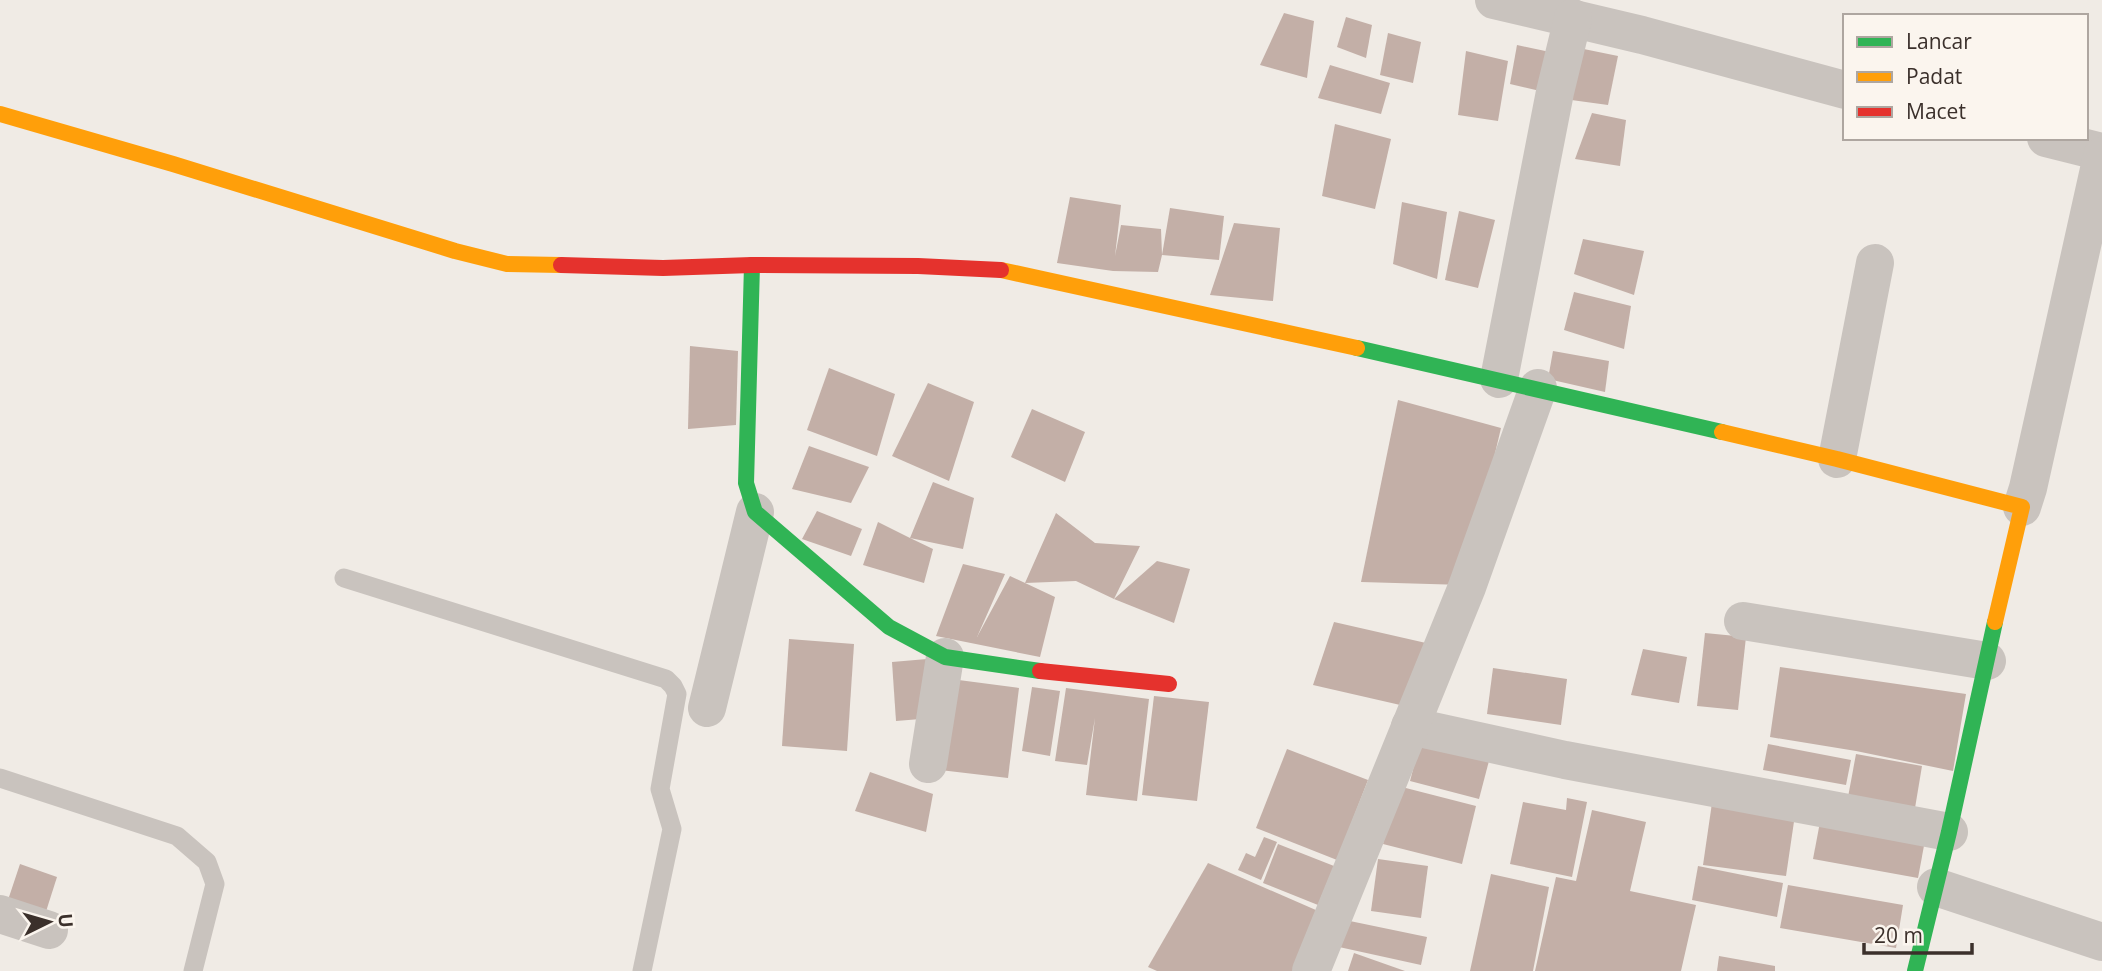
<svg xmlns="http://www.w3.org/2000/svg" width="2102" height="971" viewBox="0 0 2102 971" font-family="'Open Sans',sans-serif">
	<style>
		.building { fill: #c3afa7 }
		.lines { fill: none; stroke-linecap: round; stroke-linejoin: round }
		.lane { stroke: #c9c3be; stroke-width: 19 }
		.street { stroke: #c9c3be; stroke-width: 38 }
		.fast { stroke: #30b455; stroke-width: 16 }
		.slow { stroke: #ff9f0a; stroke-width: 16 }
		.jam { stroke: #e5322d; stroke-width: 16 }
	</style>
	<rect width="100%" height="100%" fill="#f0ebe5"/>
	<g class="building">
		<polygon points="1284,13 1314,21 1307,78 1260,65"/>
		<polygon points="1346,17 1372,25 1366,58 1337,47"/>
		<polygon points="1388,33 1421,42 1413,83 1380,75"/>
		<polygon points="1517,45 1550,52 1553,94 1510,84"/>
		<polygon points="1574,47 1618,56 1608,105 1564,99"/>
		<polygon points="1466,51 1508,61 1498,121 1458,115"/>
		<polygon points="1330,65 1390,83 1381,114 1318,98"/>
		<polygon points="1592,113 1626,120 1620,166 1575,159"/>
		<polygon points="1335,124 1391,139 1375,209 1322,196"/>
		<polygon points="1070,197 1121,205 1115,256 1121,225 1161,229 1162,255 1158,272 1113,271 1057,263"/>
		<polygon points="1402,202 1447,212 1437,279 1393,264"/>
		<polygon points="1170,208 1224,216 1219,260 1162,255"/>
		<polygon points="1459,211 1495,220 1478,288 1445,280"/>
		<polygon points="1234,223 1280,228 1273,301 1210,295"/>
		<polygon points="1583,239 1644,251 1634,295 1574,274"/>
		<polygon points="1574,292 1631,306 1624,349 1564,330"/>
		<polygon points="690,346 738,351 736,425 688,429"/>
		<polygon points="1553,351 1609,361 1605,392 1548,379"/>
		<polygon points="829,368 895,394 877,456 807,430"/>
		<polygon points="928,383 974,402 949,481 892,456"/>
		<polygon points="1398,400 1501,428 1464,585 1361,582"/>
		<polygon points="1032,409 1085,432 1065,482 1011,457"/>
		<polygon points="809,446 869,467 851,503 792,489"/>
		<polygon points="933,482 974,498 963,549 910,538 933,549 924,583 863,565 878,522 910,538"/>
		<polygon points="817,511 862,529 851,556 802,539"/>
		<polygon points="1056,513 1095,543 1140,546 1114,599 1076,581 1025,583"/>
		<polygon points="1157,561 1190,569 1174,623 1114,599"/>
		<polygon points="963,564 1005,574 977,637 1010,576 1055,597 1040,657 936,636"/>
		<polygon points="1334,622 1426,643 1409,707 1313,685"/>
		<polygon points="1705,633 1746,637 1738,710 1697,706"/>
		<polygon points="789,639 854,644 847,751 782,746"/>
		<polygon points="1643,649 1687,657 1679,703 1631,695"/>
		<polygon points="927,659 933,718 896,721 892,662"/>
		<polygon points="1780,667 1966,694 1953,771 1856,751 1770,737"/>
		<polygon points="1493,668 1567,679 1561,725 1487,714"/>
		<polygon points="951,679 1019,688 1008,778 940,770"/>
		<polygon points="1032,687 1060,691 1050,756 1022,751"/>
		<polygon points="1066,688 1149,699 1137,801 1086,795 1095,718 1087,765 1055,761"/>
		<polygon points="1154,696 1209,702 1197,801 1142,795"/>
		<polygon points="1421,739 1490,757 1479,799 1410,781"/>
		<polygon points="1768,744 1851,760 1846,785 1763,770"/>
		<polygon points="1287,749 1368,780 1337,860 1256,828"/>
		<polygon points="1856,754 1922,766 1913,820 1846,808"/>
		<polygon points="870,772 933,794 926,832 855,811"/>
		<polygon points="1398,786 1476,806 1462,864 1383,844"/>
		<polygon points="1713,796 1796,808 1786,876 1703,865"/>
		<polygon points="1567,798 1587,802 1572,877 1510,864 1523,802 1566,810"/>
		<polygon points="1592,810 1646,822 1630,891 1696,905 1681,971 1535,971 1556,877 1576,881"/>
		<polygon points="1821,817 1926,835 1918,878 1813,859"/>
		<polygon points="1264,837 1277,842 1261,880 1238,870 1246,853 1255,857"/>
		<polygon points="1278,844 1334,866 1318,905 1263,883"/>
		<polygon points="1378,859 1428,866 1421,918 1371,911"/>
		<polygon points="1208,863 1325,914 1303,971 1157,971 1148,967"/>
		<polygon points="20,864 57,877 42,924 8,900"/>
		<polygon points="1698,866 1783,883 1777,917 1692,900"/>
		<polygon points="1491,874 1549,887 1533,971 1470,971"/>
		<polygon points="1788,885 1903,905 1896,948 1780,928"/>
		<polygon points="1345,920 1427,937 1421,965 1339,947"/>
		<polygon points="1354,953 1405,971 1348,971"/>
		<polygon points="1719,956 1775,966 1775,971 1717,971"/>
	</g>
	<g class="lines">
		<g class="lane">
			<polyline points="344,578 666,679 673,686 677,694 660,789 672,829 642,971"/>
			<polyline points="0,778 177,836 207,862 215,884 193,971"/>
		</g>
		<g class="street">
			<polyline points="1494,0 1642,35 1845,90"/>
			<polyline points="2046,138 2102,152"/>
			<polyline points="1499,379 1555,92 1573,18"/>
			<polyline points="1837,459 1875,263"/>
			<polyline points="2022,507 2028,488 2102,156"/>
			<polyline points="1743,621 1987,661"/>
			<polyline points="707,708 755,512"/>
			<polyline points="1410,726 1565,760 1949,832"/>
			<polyline points="928,764 945,657"/>
			<polyline points="1936,887 2102,942"/>
			<polyline points="0,914 49,930"/>
			<polyline points="1311,971 1467,587 1538,388"/>
		</g>
		<g class="fast">
			<polyline points="752,265 746,483 755,512 889,627 945,657 1040,671"/>
			<polyline points="1357,348 1722,432"/>
			<polyline points="1915,971 1949,832 1995,622"/>
		</g>
		<g class="slow">
			<polyline points="0,114 173,164 455,251 507,264 561,265"/>
			<polyline points="1001,270 1357,348"/>
			<polyline points="1722,432 1837,459 2022,507 1995,622"/>
		</g>
		<g class="jam">
			<polyline points="561,265 663,268 752,265 918,266 1001,270"/>
			<polyline points="1040,671 1169,684"/>
		</g>
	</g>
	<rect x="1843" y="14" width="245" height="126" fill="#fbf5ee" stroke="#aea6a0" stroke-width="2"/>
	<rect x="1857" y="37" width="35" height="10" fill="#30b455" stroke="#aea6a0" stroke-width="2"/>
	<text x="1906" y="49" font-size="21" fill="#3b302b">Lancar</text>
	<rect x="1857" y="72" width="35" height="10" fill="#ff9f0a" stroke="#aea6a0" stroke-width="2"/>
	<text x="1906" y="84" font-size="21" fill="#3b302b">Padat</text>
	<rect x="1857" y="107" width="35" height="10" fill="#e5322d" stroke="#aea6a0" stroke-width="2"/>
	<text x="1906" y="119" font-size="21" fill="#3b302b">Macet</text>
	<g transform="translate(49 922) rotate(85)" stroke="#fbf5ee" stroke-width="5" paint-order="stroke">
	<path d="M0-5L12 26L0 18L-12 26Z" fill="#3b302b"/>
	<text y="-10" font-size="19" font-weight="bold" text-anchor="middle" fill="#3b302b">U</text>
	</g>
	<path d="M1864 943v10h108v-10" fill="none" stroke="#3b302b" stroke-width="3.5"/>
	<text x="1874" y="943" font-size="21" fill="#3b302b" stroke="#fbf5ee" stroke-width="5" paint-order="stroke">20 m</text>
</svg>
